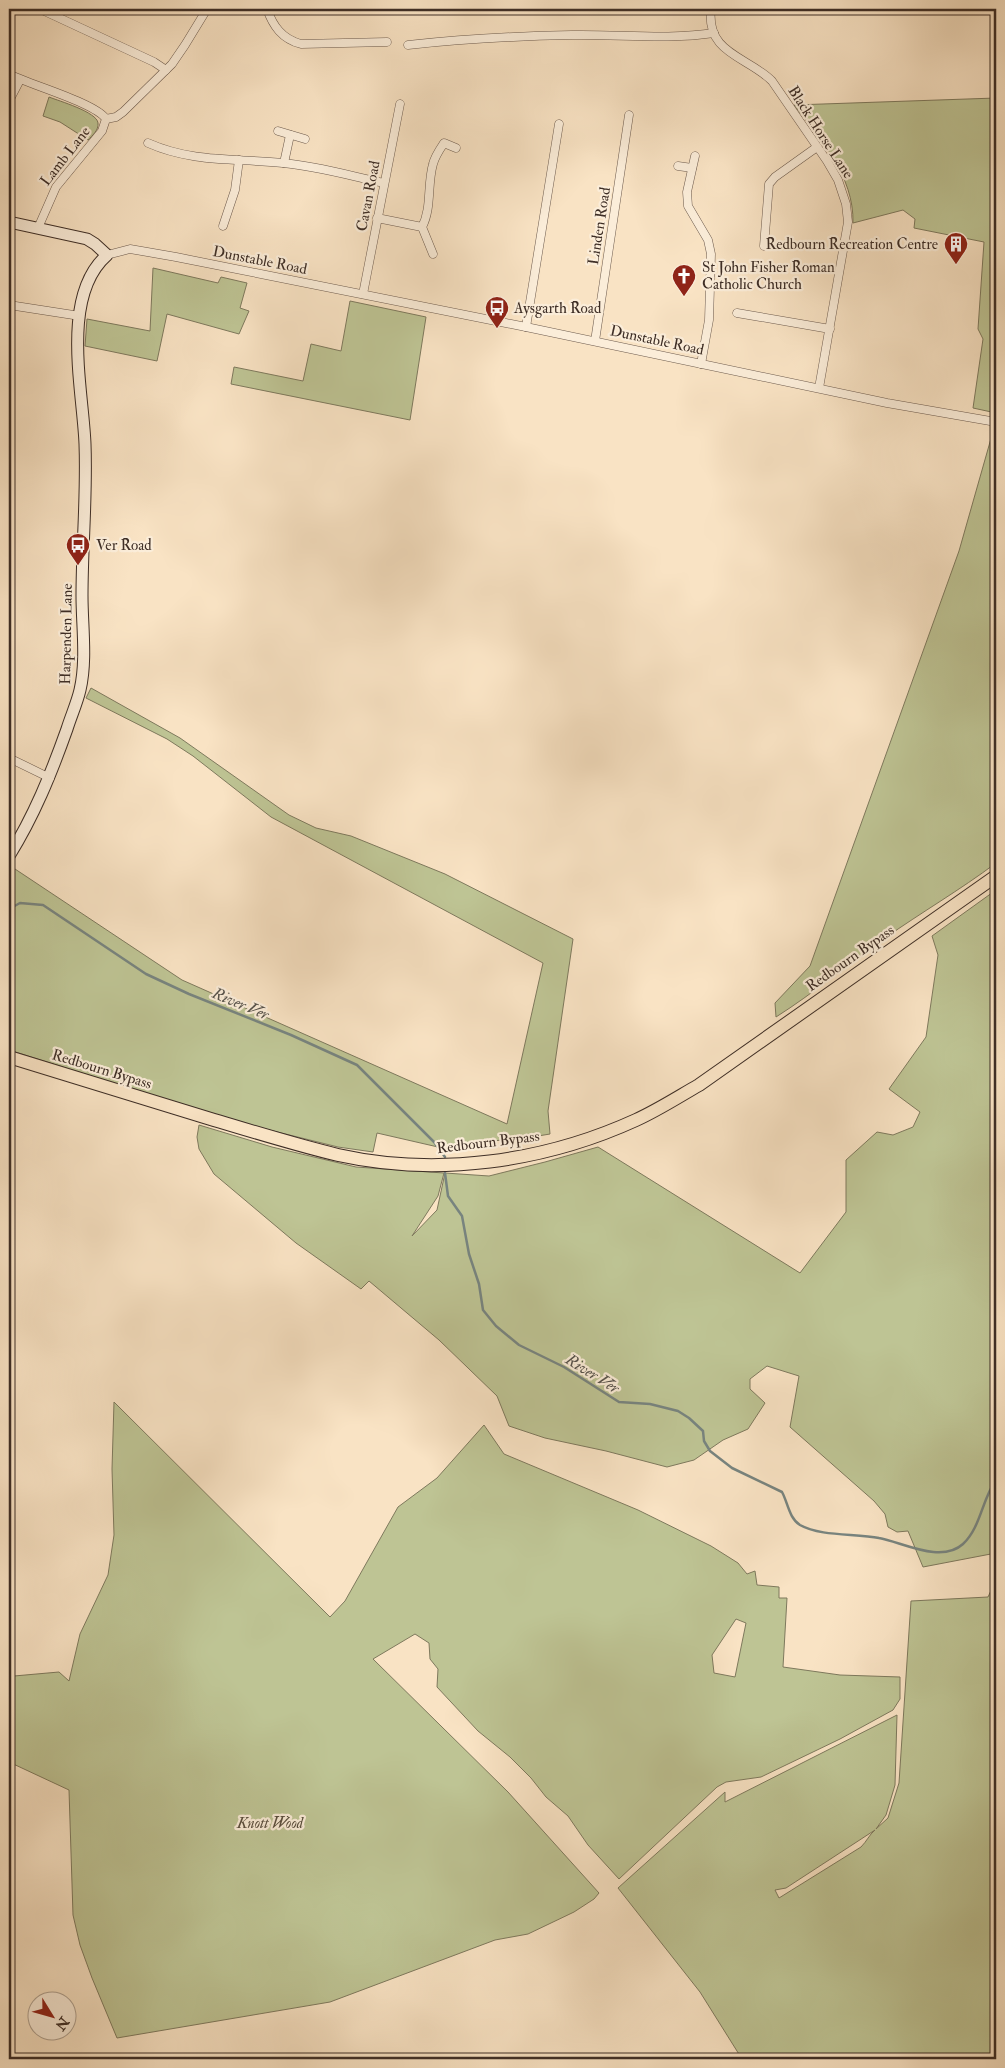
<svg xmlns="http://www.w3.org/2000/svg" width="1005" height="2068" viewBox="0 0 1005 2068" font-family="'IM FELL Double Pica',serif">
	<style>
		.green { fill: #bec494; stroke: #7e795d; fill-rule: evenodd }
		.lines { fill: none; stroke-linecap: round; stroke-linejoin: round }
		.stream { stroke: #78847f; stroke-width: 2.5 }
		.street-casing { stroke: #6d5b4e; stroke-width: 9 }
		.secondary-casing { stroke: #3e2e26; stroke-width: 13 }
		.primary-casing { stroke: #3e2e26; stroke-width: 14 }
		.street { stroke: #fbedd9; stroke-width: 8 }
		.secondary { stroke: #fbedd9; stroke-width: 11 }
		.primary { stroke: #f9e3c4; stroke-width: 12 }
		.labels { text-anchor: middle; stroke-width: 4.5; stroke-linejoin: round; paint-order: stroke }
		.street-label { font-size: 15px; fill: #3e2e26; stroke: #fbedd9 }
		.poi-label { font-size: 15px; fill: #3e2e26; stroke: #fbedd9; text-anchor: start }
		.park-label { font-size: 15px; font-style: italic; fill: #584c3c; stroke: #fbedd9 }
		.water-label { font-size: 16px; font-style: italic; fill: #56524b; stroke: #fbedd9 }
	</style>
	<rect width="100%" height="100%" fill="#f9e3c4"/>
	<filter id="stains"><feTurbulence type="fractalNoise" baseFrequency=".004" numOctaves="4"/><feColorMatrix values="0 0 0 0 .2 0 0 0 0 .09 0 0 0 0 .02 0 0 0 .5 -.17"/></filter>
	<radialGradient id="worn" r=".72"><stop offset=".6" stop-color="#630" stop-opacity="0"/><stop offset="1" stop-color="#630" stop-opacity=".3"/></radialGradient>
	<g class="green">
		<path d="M49,97C59,101 97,112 98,123C99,130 92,136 88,140L60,122L43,116Z"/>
		<path d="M996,98V413L973,408L983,339L978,329L984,242L914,228L915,219L903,210L853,223C854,176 821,140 794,105Z"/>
		<polygon points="153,268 218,283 221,277 247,283 240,308 249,311 239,334 167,314 157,361 85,346 87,319 150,331"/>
		<polygon points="350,301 426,317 410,420 231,384 234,367 303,381 311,344 341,351"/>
		<path d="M992,435L996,437V863C960,890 922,912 885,938C848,964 814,993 776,1017L775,1003L810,966L959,551Z"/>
		<polygon points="91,688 180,738 289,815 316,828 351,836 445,874 573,939 548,1111 550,1134 502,1142 502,1140 438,1147 377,1133 373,1152 338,1147 233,1121 9,1050 9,873 12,867 182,980 507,1124 543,963 271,817 193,756 167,739 86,698"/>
		<polygon points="996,890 996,1553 923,1567 908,1531 897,1532 888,1527 885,1514 874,1501 790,1427 799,1376 767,1366 750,1379 750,1389 765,1403 748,1429 723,1440 694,1460 667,1467 606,1451 545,1438 509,1426 497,1396 439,1340 369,1281 361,1289 296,1243 214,1174 199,1149 197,1137 199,1125 272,1147 356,1167 444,1173 438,1196 412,1236 437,1210 445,1173 489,1176 545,1162 598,1147 800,1273 846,1212 846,1160 877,1132 893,1135 913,1127 920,1112 889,1089 926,1037 938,955 932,936"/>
		<path d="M114,1402L330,1617L345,1601L398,1507L437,1478L484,1425L504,1454L638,1510L711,1546L738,1563L747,1574L755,1571L757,1585L779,1587V1598H787L783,1667L840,1675L900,1677V1699L893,1710L840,1739L761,1777L726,1782L717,1787L619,1879L588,1845L568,1816L546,1797L531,1778L510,1757L478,1731L437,1687L438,1669L430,1659L429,1643L415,1634L373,1659L508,1792L599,1893L594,1899L574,1912L528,1934L495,1940L330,2002L117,2038L92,1978L80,1945L73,1915L69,1790L9,1762V1674L14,1676L59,1672L69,1681L80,1634L108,1575L114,1535L112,1469ZM736,1619L746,1623L735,1677L714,1673L712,1655Z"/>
		<path d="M996,1580V2059H742L700,1992L618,1888L725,1792V1802L897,1715L895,1785L886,1815L876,1829L888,1818L899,1783L911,1601L988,1597ZM875,1830C869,1835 867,1841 861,1847L779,1898L775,1890L786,1888Z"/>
	</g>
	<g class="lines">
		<g class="stream">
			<polyline points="9,909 20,903 43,905 146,974 189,994 291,1035 357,1065 434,1142 445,1157"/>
			<path d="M445,1173L448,1196L462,1216L469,1254L479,1284L483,1310L496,1326L519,1345L564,1367L619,1402L650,1404L678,1411L689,1418L703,1431L704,1441L710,1451L732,1468L782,1492C788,1503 789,1518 800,1525C821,1537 857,1533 879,1538C902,1542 941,1564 963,1544C981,1527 982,1499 996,1480"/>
		</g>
		<g class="street-casing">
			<g id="street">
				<polyline points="40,9 154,62 166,70"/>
				<path d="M267,9C273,26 282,39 301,44L387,42"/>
				<path d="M711,9C706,54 747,56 772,81L827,161L838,180L846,204L848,222L819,388"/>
				<path d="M408,45C462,39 518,36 572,35C619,34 668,40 714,33"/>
				<path d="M9,74C30,85 96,103 106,119L102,131L56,187L38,228"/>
				<polyline points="9,101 20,80"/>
				<polyline points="106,119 116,117 123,112 172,64 185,45 207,9"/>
				<polyline points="278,131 305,139"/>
				<path d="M148,143C193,163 235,158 283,163C317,166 351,176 384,183"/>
				<polyline points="695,156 687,192 688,206 708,240 711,254 709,320 701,364"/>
				<polyline points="284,163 290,135"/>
				<polyline points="678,166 692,168"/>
				<path d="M377,218L422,227C432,208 427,185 433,164C435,156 440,149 444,143L456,148"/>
				<polyline points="223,226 235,190 239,160"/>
				<polyline points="422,227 433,254"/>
				<polyline points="764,246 769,184 775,177 817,147"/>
				<polyline points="107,255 130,249 176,257 526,327 887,403 996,422"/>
				<polyline points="363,294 400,104"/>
				<polyline points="9,305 80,316"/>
				<polyline points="737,313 830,329"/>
				<polyline points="526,327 559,124"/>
				<polyline points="595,341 629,115"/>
				<polyline points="9,758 50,778"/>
			</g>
		</g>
		<g class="secondary-casing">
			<path id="secondary" d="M9,222L87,239L95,244L107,255C60,296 83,390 85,444C87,495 82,545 82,596C82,626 87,660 80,690C77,703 71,716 67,729C51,774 34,816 9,856"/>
		</g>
		<g class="primary-casing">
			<path id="primary" d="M9,1057C77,1078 146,1099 214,1120C255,1132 296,1145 338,1155C437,1177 544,1162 636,1120C658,1110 678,1097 699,1085L996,876"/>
		</g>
		<use href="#street" class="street"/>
		<use href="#secondary" class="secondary"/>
		<use href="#primary" class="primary"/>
	</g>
	<defs>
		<g id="building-pin" transform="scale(1.25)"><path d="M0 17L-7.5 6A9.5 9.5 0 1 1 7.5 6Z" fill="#8f2418" stroke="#fbedd9"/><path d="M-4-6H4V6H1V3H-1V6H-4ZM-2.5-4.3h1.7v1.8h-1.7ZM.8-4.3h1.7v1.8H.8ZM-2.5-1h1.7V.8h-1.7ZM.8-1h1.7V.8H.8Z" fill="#fff"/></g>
		<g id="church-pin" transform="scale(1.25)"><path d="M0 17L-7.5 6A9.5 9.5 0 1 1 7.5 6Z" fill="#8f2418" stroke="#fbedd9"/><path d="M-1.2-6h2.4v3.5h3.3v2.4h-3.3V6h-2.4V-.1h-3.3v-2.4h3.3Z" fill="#fff"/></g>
		<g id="bus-pin" transform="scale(1.25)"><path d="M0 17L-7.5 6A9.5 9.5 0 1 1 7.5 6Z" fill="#8f2418" stroke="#fbedd9"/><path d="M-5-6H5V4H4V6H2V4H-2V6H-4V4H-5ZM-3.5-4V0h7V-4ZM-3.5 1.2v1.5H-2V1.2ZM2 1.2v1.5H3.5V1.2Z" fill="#fff"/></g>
	</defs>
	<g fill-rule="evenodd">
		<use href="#building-pin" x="956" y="244"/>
		<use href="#church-pin" x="684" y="276"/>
		<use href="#bus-pin" x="497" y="308"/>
		<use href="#bus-pin" x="78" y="545"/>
	</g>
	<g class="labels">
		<g class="street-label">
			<text transform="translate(821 132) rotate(57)" y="5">Black Horse Lane</text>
			<text transform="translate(65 156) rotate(-52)" y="5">Lamb Lane</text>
			<text transform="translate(368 196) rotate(-79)" y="5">Cavan Road</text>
			<text transform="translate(599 226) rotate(-81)" y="5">Linden Road</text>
			<text transform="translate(260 260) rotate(11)" y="5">Dunstable Road</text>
			<text transform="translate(657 340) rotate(12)" y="5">Dunstable Road</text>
			<text transform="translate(66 634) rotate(-89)" y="5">Harpenden Lane</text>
			<text transform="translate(850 958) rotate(-35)" y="5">Redbourn Bypass</text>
			<text transform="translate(102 1069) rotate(17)" y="5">Redbourn Bypass</text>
			<text transform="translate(488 1142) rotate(-7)" y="5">Redbourn Bypass</text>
		</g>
		<g class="poi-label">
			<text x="938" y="249" text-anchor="end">Redbourn Recreation Centre</text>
			<text x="702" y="272">St John Fisher Roman<tspan x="702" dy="17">Catholic Church</tspan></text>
			<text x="514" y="313">Aysgarth Road</text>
			<text x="96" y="550">Ver Road</text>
		</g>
		<g class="park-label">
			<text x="270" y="1828">Knott Wood</text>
		</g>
		<g class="water-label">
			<text transform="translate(241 1003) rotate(23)" y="6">River Ver</text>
			<text transform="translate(593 1373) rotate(32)" y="6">River Ver</text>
		</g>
	</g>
	<rect width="1005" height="2068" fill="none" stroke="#f9e3c4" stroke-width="30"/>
	<rect x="10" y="10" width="985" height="2048" fill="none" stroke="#3e2e26" stroke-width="2.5"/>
	<rect x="15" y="15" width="975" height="2038" fill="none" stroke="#3e2e26"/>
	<g transform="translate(52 2016) rotate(127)"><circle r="24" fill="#fbedd9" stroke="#afa191"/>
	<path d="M0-4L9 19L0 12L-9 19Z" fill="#8f2418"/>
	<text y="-8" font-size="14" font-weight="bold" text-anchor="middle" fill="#3e2e26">N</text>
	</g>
	<rect width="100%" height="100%" filter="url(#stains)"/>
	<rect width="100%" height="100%" fill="url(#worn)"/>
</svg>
